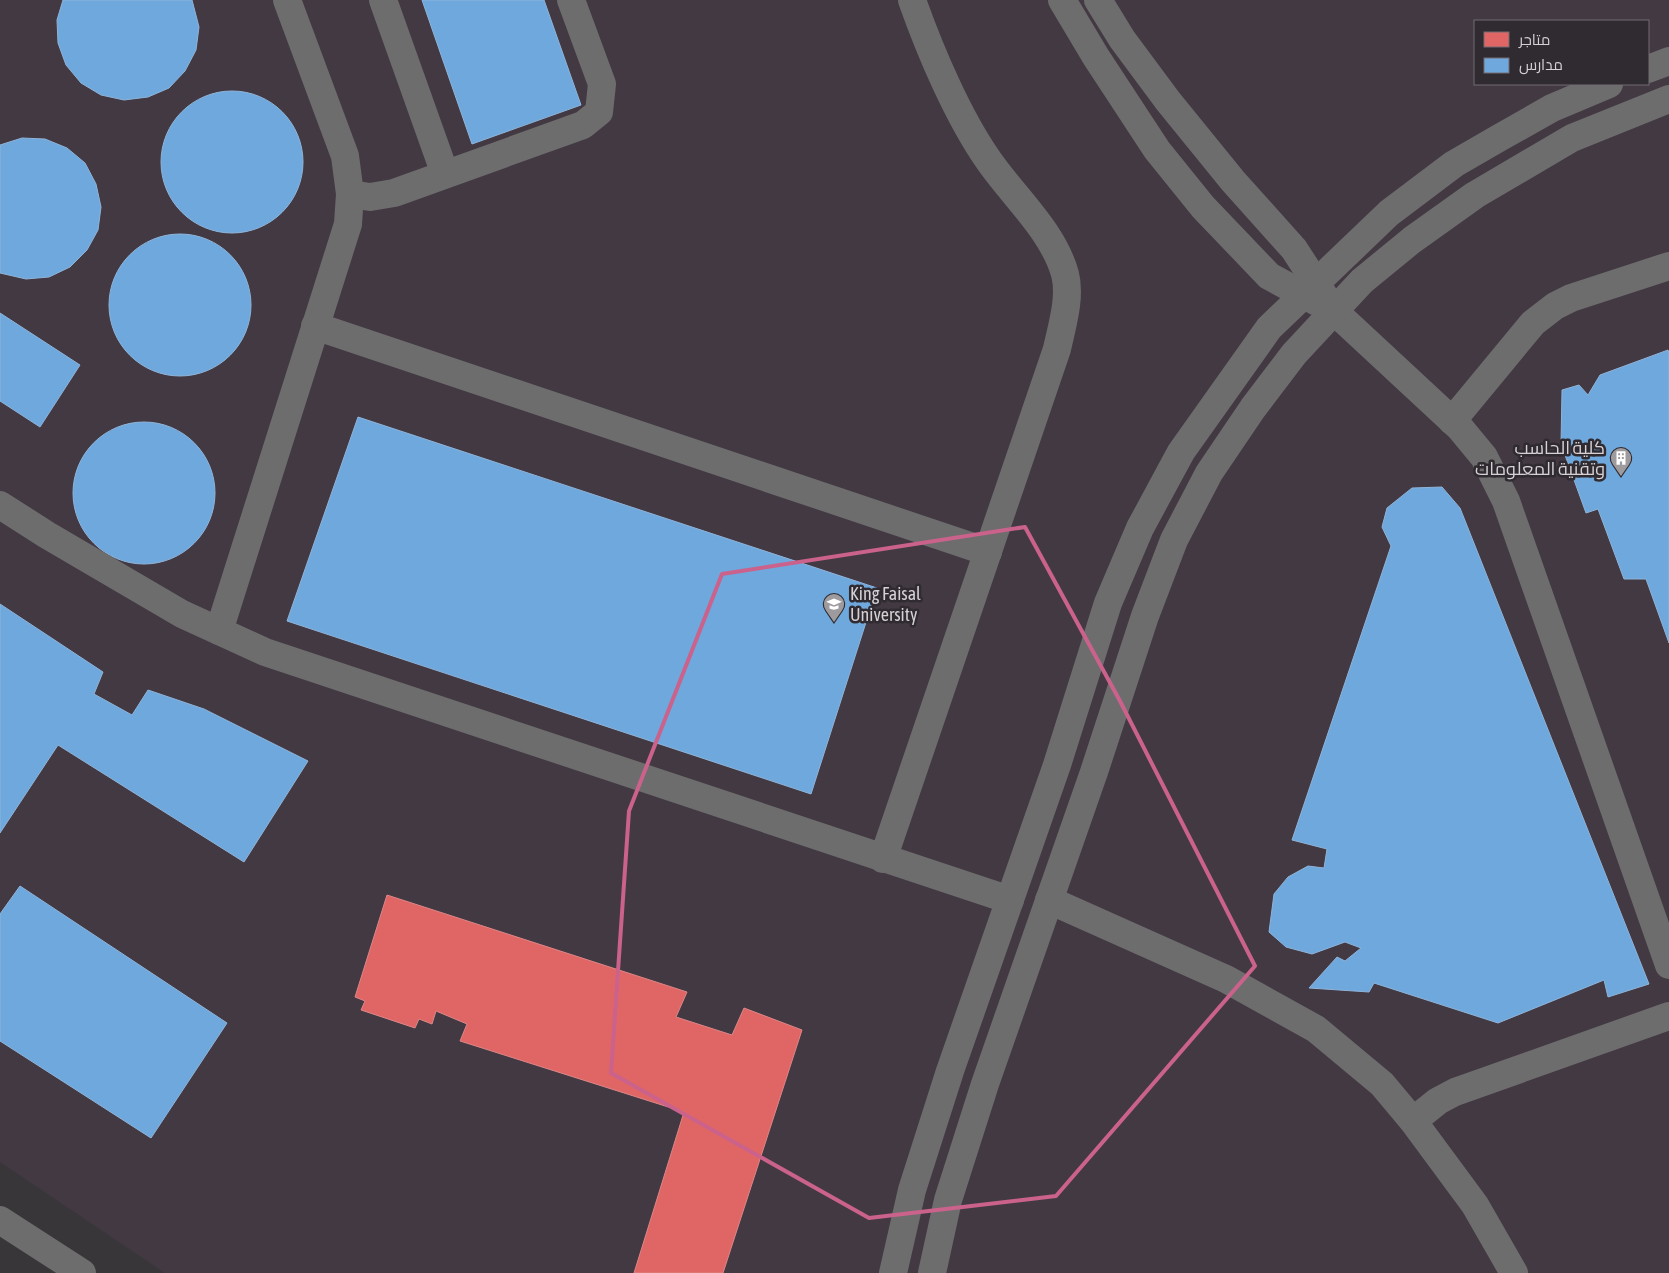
<svg xmlns="http://www.w3.org/2000/svg" width="1669" height="1273" viewBox="0 0 1669 1273" font-family="'Asap Condensed',Cairo,sans-serif">
	<style>
		.built { fill: #433943; fill-rule: evenodd }
		.shops { fill: #e06666; stroke: #dd8687 }
		.schools { fill: #6fa8dc; stroke: #8eb4da }
		.lines { fill: none; stroke-linecap: round; stroke-linejoin: round }
		.minor { stroke: #6e6d6d; stroke-width: 28 }
		.marked { fill: none; stroke: #ca628c; stroke-width: 4; stroke-linejoin: round }
		.labels { text-anchor: middle; stroke-width: 5; stroke-linejoin: round; paint-order: stroke }
		.poi-label { font-size: 18px; fill: #d5d1d5; stroke: #302b30; text-anchor: end }
	</style>
	<rect width="100%" height="100%" fill="#39363a"/>
	<path class="built" d="M0,0H1669V1273H165L0,1162ZM1475,21H1648V84H1475Z"/>
	<polygon class="shops" points="387,895 687,992 676,1017 732,1035 744,1008 802,1030 723,1273 634,1273 684,1112 460,1041 467,1024 436,1011 432,1024 419,1019 415,1028 361,1010 365,1001 355,997"/>
	<g class="schools">
		<polygon points="63,0 192,0 199,27 196,50 185,71 169,88 148,97 124,100 101,95 81,83 66,65 58,43 57,20"/>
		<polygon points="422,0 544,0 581,105 472,144"/>
		<circle cx="232" cy="162" r="71"/>
		<polygon points="22,138 45,139 67,148 85,163 96,184 101,207 98,230 87,250 70,267 49,277 26,279 0,273 0,145"/>
		<circle cx="180" cy="305" r="71"/>
		<polygon points="0,313 80,365 40,427 0,401"/>
		<polygon points="1668,350 1669,353 1669,643 1646,579 1624,579 1598,509 1586,513 1561,444 1562,390 1579,385 1588,395 1600,375"/>
		<polygon points="358,417 877,588 811,794 287,621"/>
		<circle cx="144" cy="493" r="71"/>
		<polygon points="1442,487 1460,508 1649,984 1608,997 1604,980 1498,1023 1374,983 1369,992 1309,988 1337,957 1345,961 1361,948 1345,942 1312,954 1286,947 1269,932 1274,894 1288,877 1308,866 1324,868 1327,849 1292,840 1391,546 1382,527 1387,508 1412,488"/>
		<polygon points="0,604 103,672 94,694 132,715 148,690 204,709 308,761 244,862 58,745 0,833"/>
		<polygon points="20,886 227,1023 151,1138 0,1041 0,914"/>
	</g>
	<g class="lines">
		<g class="minor">
			<polyline points="383,0 445,174"/>
			<polyline points="1062,0 1096,57 1157,150 1203,207 1269,276 1317,302"/>
			<polyline points="1098,0 1122,39 1168,101 1233,181 1294,249 1334,311 1460,428 1484,457 1506,501 1669,965"/>
			<polyline points="1648,69 1669,61"/>
			<polyline points="350,194 370,197 394,193 583,125 599,112 602,84 571,0"/>
			<polyline points="315,326 988,552"/>
			<polyline points="1452,421 1533,323 1555,306 1571,298 1669,266"/>
			<polyline points="0,505 47,535 182,614 265,652 1010,900"/>
			<polyline points="219,631 348,224 350,194 345,156 287,0"/>
			<path d="M883,859L1057,349C1062,326 1071,297 1065,274C1053,231 1014,197 989,161C958,117 930,51 912,0"/>
			<polyline points="1049,900 1226,979 1316,1029 1382,1084 1413,1121 1475,1205 1514,1273"/>
			<polyline points="1413,1121 1438,1101 1455,1092 1669,1016"/>
			<polyline points="0,1220 82,1273"/>
			<polyline points="893,1273 912,1190 950,1071 1057,765 1108,603 1140,528 1181,452 1269,328 1389,213 1454,164 1499,138 1552,108 1609,84"/>
			<polyline points="932,1273 948,1200 985,1084 1094,772 1145,616 1174,540 1209,473 1253,408 1294,354 1362,281 1412,240 1475,195 1572,138 1669,99"/>
		</g>
	</g>
	<path class="marked" d="M1025,527L1120,701L1255,966L1056,1196L869,1218L611,1073L629,811L722,574Z"/>
	<defs>
		<g id="building-pin" transform="scale(1.125)"><path d="M0 17L-7.5 6A9.5 9.5 0 1 1 7.5 6Z" fill="#9e9b9f" stroke="#302b30"/><path d="M-4-6H4V6H1V3H-1V6H-4ZM-2.5-4.3h1.7v1.8h-1.7ZM.8-4.3h1.7v1.8H.8ZM-2.5-1h1.7V.8h-1.7ZM.8-1h1.7V.8H.8Z" fill="#fff"/></g>
		<g id="university-pin" transform="scale(1.125)"><path d="M0 17L-7.5 6A9.5 9.5 0 1 1 7.5 6Z" fill="#9e9b9f" stroke="#302b30"/><path d="M0-5L7-2L0 1L-7-2ZM-4 1L0 2.5L4 1V4Q0 6-4 4Z" fill="#fff"/></g>
	</defs>
	<g fill-rule="evenodd">
		<use href="#building-pin" x="1621" y="458"/>
		<use href="#university-pin" x="834" y="604"/>
	</g>
	<g class="labels">
		<g class="poi-label">
			<text x="1605" y="454">كلية الحاسب<tspan x="1605" dy="21">وتقنية المعلومات</tspan></text>
			<text x="850" y="600" text-anchor="start">King Faisal<tspan x="850" dy="21">University</tspan></text>
		</g>
	</g>
	<rect x="1474" y="20" width="175" height="65" fill="#302b30" stroke="#726d72"/>
	<rect x="1484" y="32" width="25" height="15" fill="#e06666" stroke="#726d72"/>
	<text x="1519" y="45" font-size="15" fill="#d5d1d5">متاجر</text>
	<rect x="1484" y="58" width="25" height="15" fill="#6fa8dc" stroke="#726d72"/>
	<text x="1519" y="70" font-size="15" fill="#d5d1d5">مدارس</text>
</svg>
